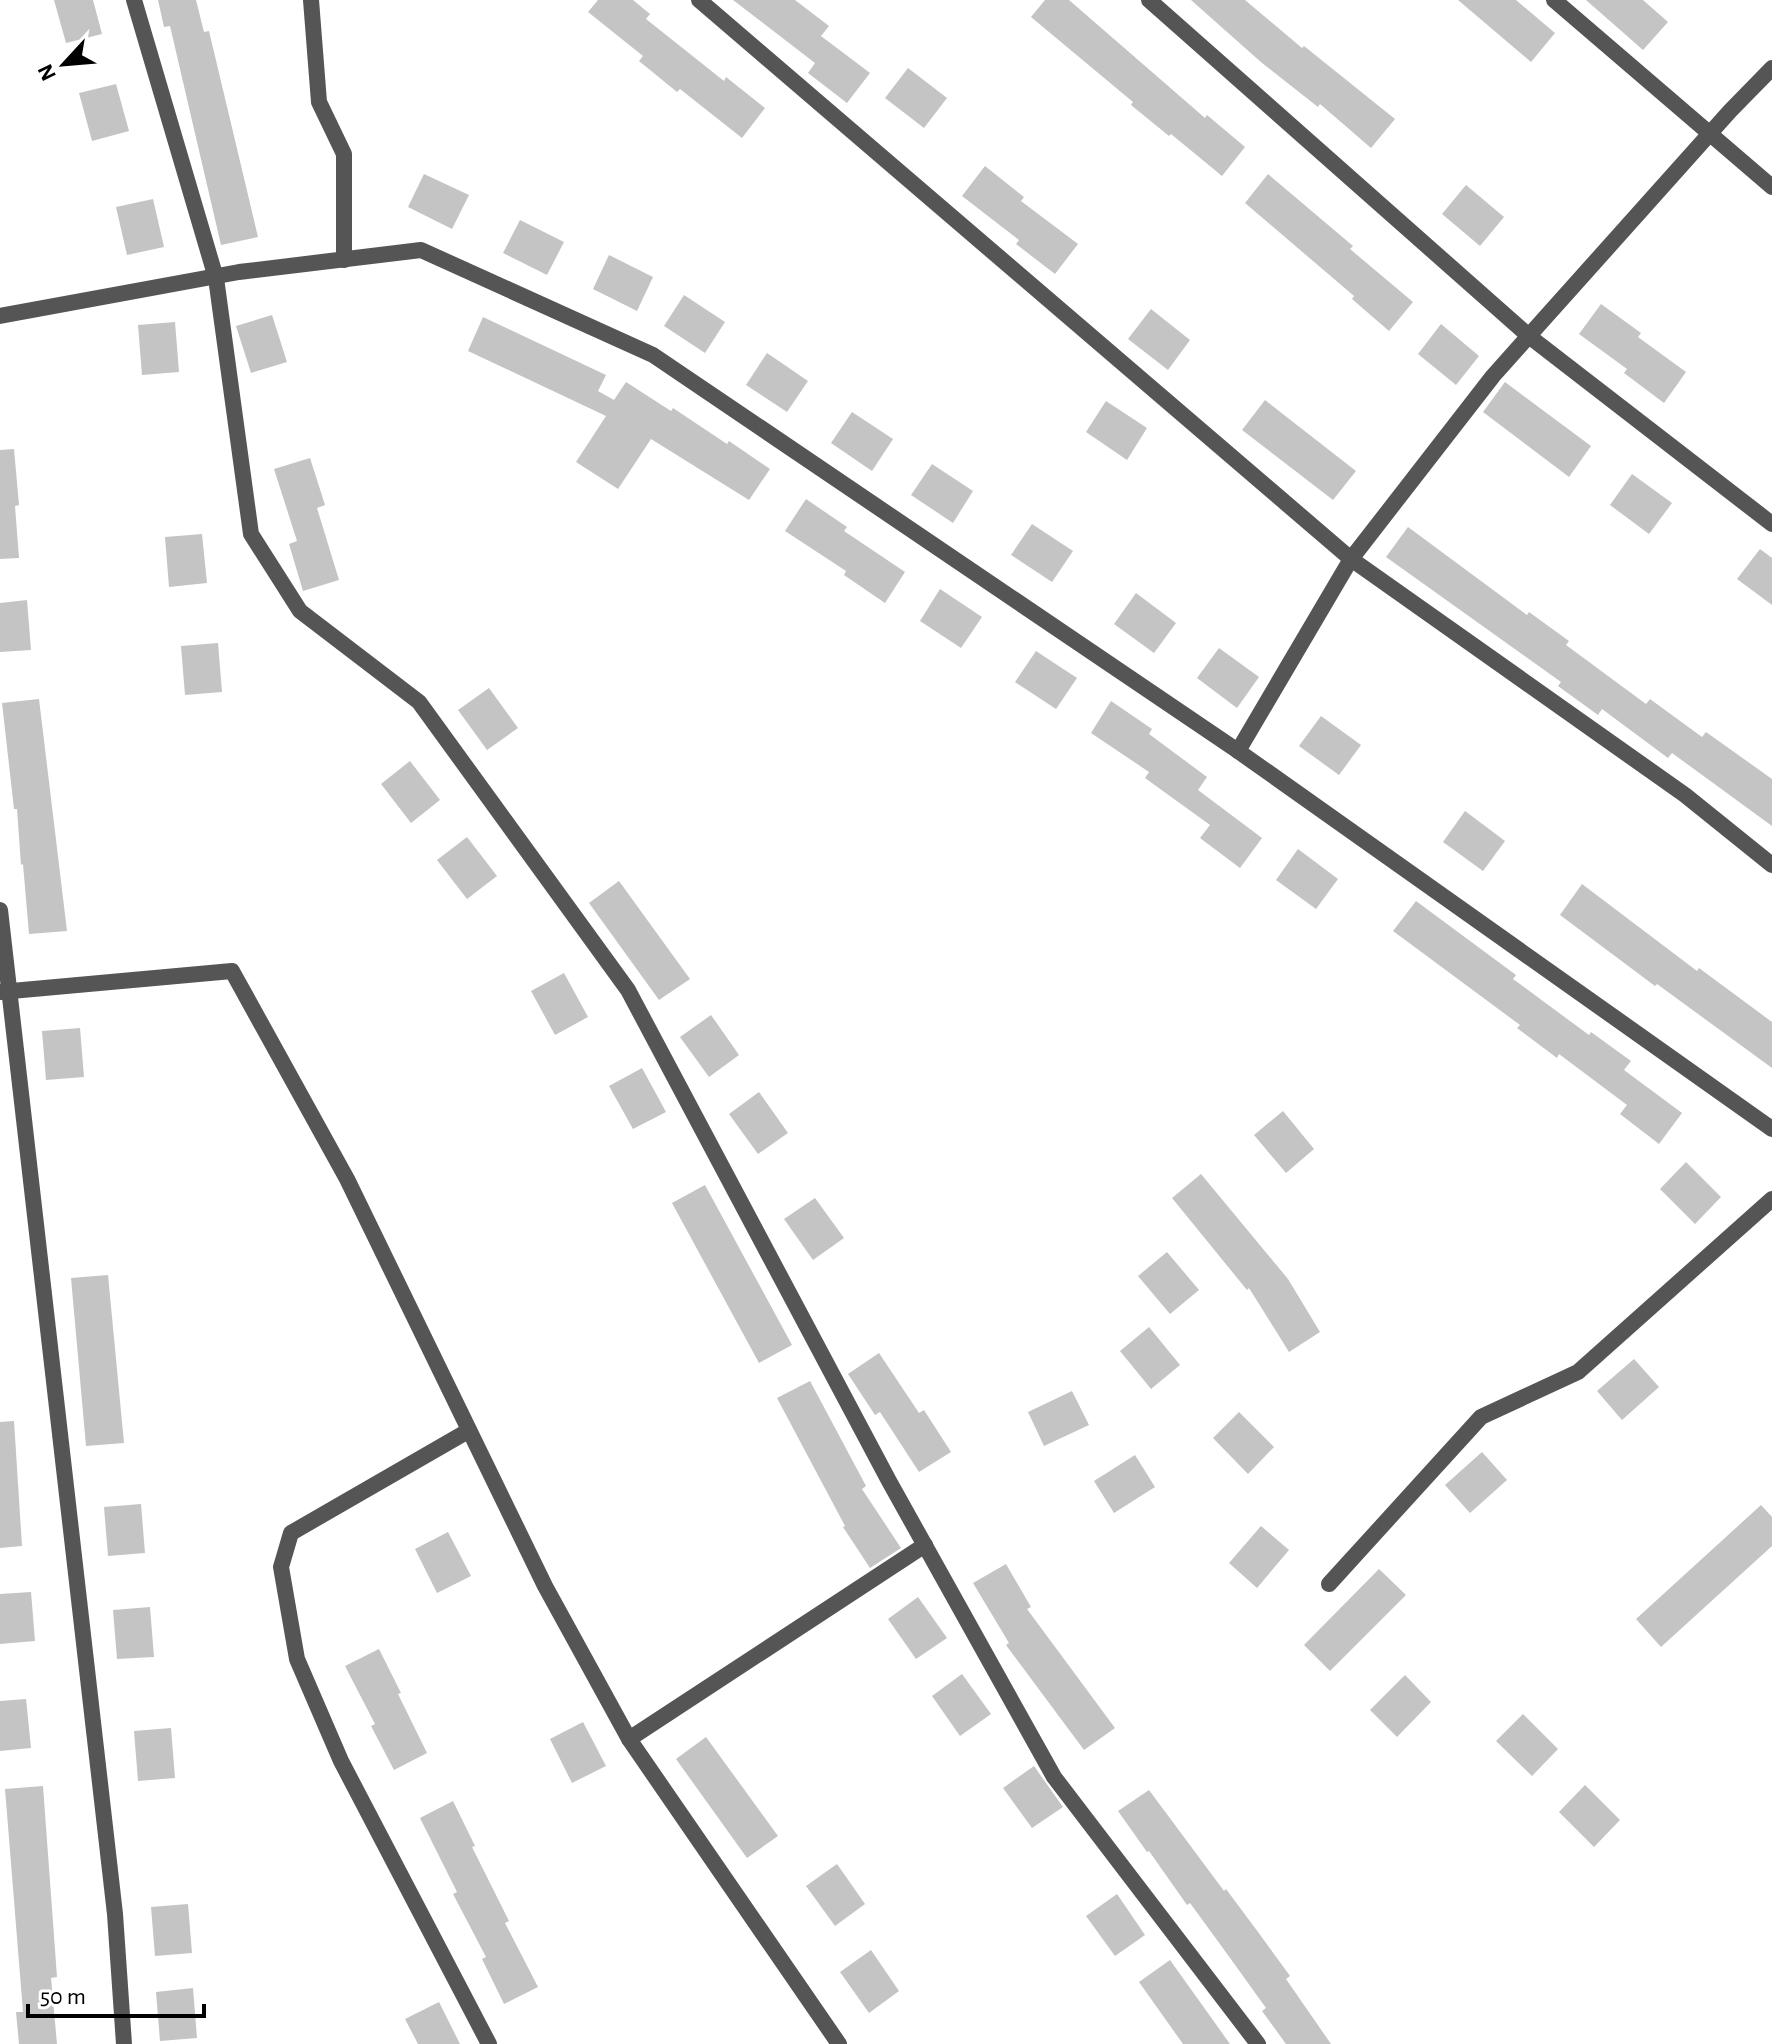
<svg xmlns="http://www.w3.org/2000/svg" width="1772" height="2044" viewBox="0 0 1772 2044" font-family="'Alegreya Sans',sans-serif">
	<style>
		.building { fill: #c4c4c4 }
		.lines { fill: none; stroke-linecap: round; stroke-linejoin: round }
		.minor { stroke: #555; stroke-width: 16 }
		.tertiary { stroke: #555; stroke-width: 16 }
	</style>
	<rect width="100%" height="100%" fill="#fff"/>
	<g class="building">
		<polygon points="54,0 93,0 102,34 66,43"/>
		<polygon points="158,0 196,0 204,32 209,31 258,237 221,245 170,26 164,27"/>
		<polygon points="598,0 633,0 650,14 646,19 724,81 726,77 765,108 742,138 680,89 677,92 639,61 643,56 588,12"/>
		<polygon points="733,0 795,0 829,26 821,36 870,73 847,103 808,73 815,63"/>
		<polygon points="1045,0 1069,0 1205,118 1207,115 1245,147 1222,176 1171,134 1169,136 1131,105 1133,102 1031,17"/>
		<polygon points="1191,0 1245,0 1302,48 1304,46 1395,119 1371,148 1320,104 1318,107 1262,63"/>
		<polygon points="1458,0 1516,0 1555,33 1531,62"/>
		<polygon points="1586,0 1643,0 1668,22 1643,50"/>
		<polygon points="908,68 947,98 924,128 885,98"/>
		<polygon points="116,84 129,131 92,141 79,93"/>
		<polygon points="985,166 1024,197 1021,201 1078,244 1055,274 1016,244 1019,240 962,196"/>
		<polygon points="424,174 469,195 452,229 408,207"/>
		<polygon points="1268,174 1353,246 1350,249 1413,302 1389,331 1352,299 1354,296 1245,203"/>
		<polygon points="1466,185 1504,217 1480,246 1442,214"/>
		<polygon points="153,199 164,247 127,255 116,207"/>
		<polygon points="520,220 564,242 547,275 503,253"/>
		<polygon points="609,255 653,277 637,311 593,289"/>
		<polygon points="684,295 725,322 705,353 664,326"/>
		<polygon points="1601,304 1641,333 1638,337 1686,372 1664,403 1624,373 1627,369 1579,334"/>
		<polygon points="1151,309 1190,340 1168,370 1128,339"/>
		<polygon points="272,315 287,362 251,373 236,326"/>
		<polygon points="483,317 606,375 598,391 614,400 626,382 671,411 673,408 727,444 729,441 770,469 749,500 651,439 618,489 576,462 606,416 468,351"/>
		<polygon points="175,322 179,372 142,375 138,325"/>
		<polygon points="1441,324 1479,356 1456,385 1418,354"/>
		<polygon points="767,353 808,381 787,412 746,385"/>
		<polygon points="1505,382 1591,446 1569,477 1483,412"/>
		<polygon points="1265,400 1356,471 1333,500 1242,430"/>
		<polygon points="1106,401 1147,428 1127,460 1086,432"/>
		<polygon points="852,412 893,439 872,471 831,443"/>
		<polygon points="14,449 19,505 15,506 19,558 0,559 0,450"/>
		<polygon points="310,458 325,505 317,508 339,580 303,591 289,544 297,541 274,469"/>
		<polygon points="932,464 973,491 953,523 911,495"/>
		<polygon points="1632,474 1672,503 1649,534 1610,505"/>
		<polygon points="806,499 847,527 844,531 905,572 885,603 844,575 846,571 785,531"/>
		<polygon points="1032,524 1073,551 1052,582 1011,555"/>
		<polygon points="1408,527 1527,615 1529,612 1569,641 1566,645 1646,704 1650,699 1702,737 1706,732 1772,779 1772,826 1672,753 1668,758 1602,709 1598,715 1558,686 1561,682 1386,557"/>
		<polygon points="202,534 207,583 169,587 165,537"/>
		<polygon points="1760,549 1772,558 1772,605 1737,579"/>
		<polygon points="940,589 982,617 961,648 920,621"/>
		<polygon points="1136,593 1176,623 1154,653 1114,624"/>
		<polygon points="27,600 31,650 0,652 0,603"/>
		<polygon points="218,643 222,692 185,695 181,646"/>
		<polygon points="1219,648 1259,677 1237,708 1197,678"/>
		<polygon points="1036,651 1077,678 1056,709 1015,682"/>
		<polygon points="489,688 518,728 487,750 458,710"/>
		<polygon points="39,699 67,931 29,934 23,864 21,865 17,809 14,809 2,703"/>
		<polygon points="1111,701 1152,729 1149,734 1207,777 1198,790 1262,838 1240,868 1200,838 1210,825 1145,778 1149,772 1091,733"/>
		<polygon points="1321,716 1361,745 1339,775 1299,746"/>
		<polygon points="410,761 440,800 411,823 381,784"/>
		<polygon points="1465,811 1505,841 1483,871 1443,842"/>
		<polygon points="467,837 497,876 467,899 437,860"/>
		<polygon points="1298,849 1338,879 1316,909 1276,880"/>
		<polygon points="619,881 690,979 659,1000 589,903"/>
		<polygon points="1582,884 1697,971 1699,968 1772,1022 1772,1068 1657,984 1655,986 1560,915"/>
		<polygon points="1416,901 1516,975 1513,979 1589,1035 1591,1032 1631,1061 1624,1070 1682,1113 1659,1144 1620,1114 1627,1105 1559,1054 1557,1058 1517,1028 1520,1025 1393,931"/>
		<polygon points="564,973 588,1017 555,1035 531,991"/>
		<polygon points="711,1015 739,1055 709,1077 680,1037"/>
		<polygon points="80,1028 84,1077 46,1080 42,1031"/>
		<polygon points="642,1068 666,1112 633,1129 609,1086"/>
		<polygon points="759,1092 788,1133 758,1154 729,1114"/>
		<polygon points="1283,1111 1314,1149 1286,1173 1254,1135"/>
		<polygon points="1686,1162 1721,1197 1695,1224 1660,1189"/>
		<polygon points="1201,1174 1288,1279 1320,1332 1289,1352 1249,1288 1247,1290 1172,1198"/>
		<polygon points="705,1185 792,1345 759,1363 672,1203"/>
		<polygon points="815,1198 844,1238 813,1260 784,1219"/>
		<polygon points="1167,1252 1199,1290 1170,1314 1138,1276"/>
		<polygon points="108,1275 124,1443 86,1446 71,1278"/>
		<polygon points="1149,1327 1180,1365 1151,1389 1120,1351"/>
		<polygon points="879,1353 919,1413 924,1410 951,1452 919,1472 880,1412 875,1415 848,1374"/>
		<polygon points="1634,1359 1659,1387 1622,1420 1597,1391"/>
		<polygon points="810,1381 866,1486 862,1489 901,1548 870,1568 843,1527 845,1526 777,1398"/>
		<polygon points="1072,1391 1089,1425 1044,1446 1028,1412"/>
		<polygon points="1239,1412 1274,1447 1248,1474 1213,1438"/>
		<polygon points="14,1421 22,1546 0,1548 0,1422"/>
		<polygon points="1482,1452 1507,1480 1470,1513 1445,1485"/>
		<polygon points="1135,1455 1155,1487 1114,1513 1094,1481"/>
		<polygon points="141,1504 145,1553 108,1556 104,1507"/>
		<polygon points="1761,1505 1772,1517 1772,1546 1661,1647 1636,1619"/>
		<polygon points="1261,1526 1289,1550 1257,1588 1229,1563"/>
		<polygon points="448,1532 471,1576 437,1593 415,1549"/>
		<polygon points="1006,1564 1031,1607 1027,1609 1115,1728 1084,1750 1006,1645 1009,1643 973,1583"/>
		<polygon points="1379,1569 1406,1595 1330,1671 1304,1645"/>
		<polygon points="31,1592 35,1641 0,1644 0,1594"/>
		<polygon points="918,1597 947,1638 916,1659 888,1619"/>
		<polygon points="150,1607 154,1657 117,1659 113,1610"/>
		<polygon points="379,1649 401,1693 398,1694 427,1753 394,1770 371,1726 375,1724 345,1666"/>
		<polygon points="962,1674 991,1714 960,1736 932,1696"/>
		<polygon points="1405,1675 1431,1702 1397,1737 1370,1710"/>
		<polygon points="26,1699 31,1748 0,1751 0,1701"/>
		<polygon points="1523,1714 1558,1749 1532,1776 1496,1741"/>
		<polygon points="583,1722 606,1766 572,1783 550,1739"/>
		<polygon points="171,1728 175,1778 138,1781 134,1731"/>
		<polygon points="706,1737 778,1836 747,1858 676,1759"/>
		<polygon points="1034,1766 1063,1807 1032,1828 1003,1788"/>
		<polygon points="1585,1785 1620,1820 1594,1847 1559,1812"/>
		<polygon points="43,1786 57,1977 51,1978 57,2044 19,2044 16,2012 23,2012 5,1789"/>
		<polygon points="1149,1790 1224,1891 1226,1889 1261,1936 1290,1976 1286,1979 1331,2044 1286,2044 1262,2011 1266,2008 1225,1951 1190,1903 1187,1905 1149,1851 1147,1852 1118,1811"/>
		<polygon points="453,1801 475,1846 472,1847 509,1921 505,1923 538,1987 504,2004 482,1959 486,1957 453,1894 457,1892 420,1818"/>
		<polygon points="837,1864 865,1904 835,1926 806,1886"/>
		<polygon points="1117,1894 1145,1935 1115,1956 1086,1916"/>
		<polygon points="188,1904 192,1953 155,1956 151,1907"/>
		<polygon points="871,1950 899,1991 869,2013 840,1972"/>
		<polygon points="1170,1960 1230,2044 1183,2044 1139,1982"/>
		<polygon points="193,1988 197,2038 160,2041 156,1992"/>
		<polygon points="439,2002 460,2044 418,2044 405,2019"/>
	</g>
	<g class="lines">
		<g class="minor">
			<polyline points="134,0 216,278 251,534 300,611 419,702 628,990 889,1481 1054,1777 1258,2044"/>
			<polyline points="311,0 319,102 344,154 344,260"/>
			<polyline points="699,0 1351,559 1685,795 1772,865"/>
			<polyline points="1149,0 1530,337 1772,524"/>
			<polyline points="1554,0 1772,187"/>
			<polyline points="1238,751 1351,559 1493,376 1730,111 1772,68"/>
			<polyline points="0,910 115,1914 124,2044"/>
			<polyline points="0,992 232,971 347,1179 545,1586 629,1739 839,2044"/>
			<polyline points="468,1431 291,1533 281,1567 297,1659 341,1761 489,2044"/>
			<polyline points="1329,1584 1481,1417 1578,1372 1772,1199"/>
			<polyline points="629,1739 925,1545"/>
		</g>
		<polyline class="tertiary" points="0,316 239,272 421,250 653,355 1238,751 1772,1129"/>
	</g>
	<g transform="translate(64 64) rotate(244)" stroke="#ffffff" stroke-width="6" paint-order="stroke">
	<path d="M0-6L14 30L0 20L-14 30Z" fill="#000000"/>
	<text y="-12" font-size="22" font-weight="bold" text-anchor="middle" fill="#000000">N</text>
	</g>
	<path d="M28 2004v12h176v-12" fill="none" stroke="#000000" stroke-width="4"/>
	<text x="40" y="2004" font-size="24" fill="#000000" stroke="#ffffff" stroke-width="6" paint-order="stroke">50 m</text>
</svg>
